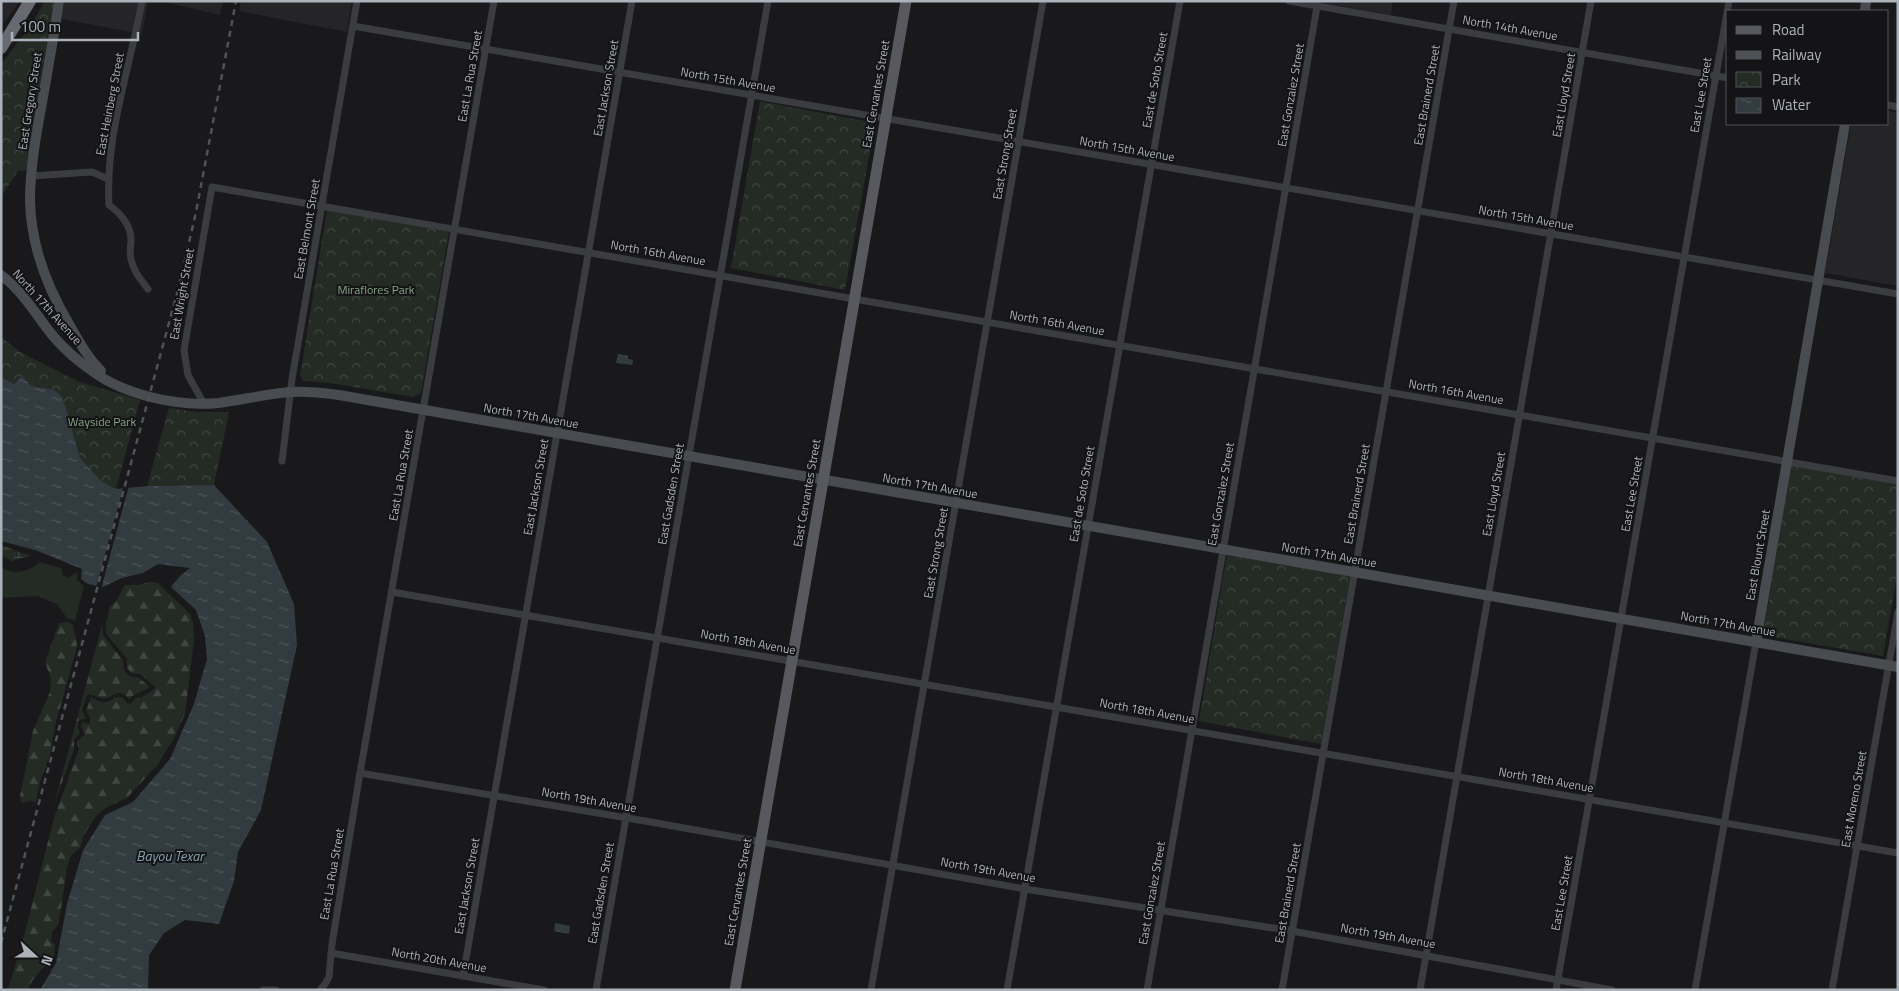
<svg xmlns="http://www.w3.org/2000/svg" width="1899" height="991" viewBox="0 0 1899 991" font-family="'Titillium Web',sans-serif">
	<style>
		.built { fill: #252528 }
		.grass { fill: #232b24 }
		.forest { fill: url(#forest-firs) }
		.wetland { fill: url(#wetland-marsh) }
		.park { fill: url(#park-crowns) }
		.water { fill: url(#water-ripples) }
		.pier { fill: #19191b }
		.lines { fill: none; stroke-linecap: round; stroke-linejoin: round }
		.street { stroke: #3a3c40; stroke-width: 7 }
		.secondary { stroke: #484b50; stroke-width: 10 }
		.primary { stroke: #57595f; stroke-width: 11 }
		.highway { stroke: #676a71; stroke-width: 12 }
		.rail { stroke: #4f5257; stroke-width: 2.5; stroke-dasharray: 6 5; stroke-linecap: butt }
		.labels { text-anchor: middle; stroke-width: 4; stroke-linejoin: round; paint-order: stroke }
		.street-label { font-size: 12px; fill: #acb2ba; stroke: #141416 }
		.park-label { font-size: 12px; fill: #85a385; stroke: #141416 }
		.water-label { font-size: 14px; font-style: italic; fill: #86a1b2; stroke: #141416 }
	</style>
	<defs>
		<pattern id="forest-firs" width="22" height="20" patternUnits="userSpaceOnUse" patternTransform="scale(1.25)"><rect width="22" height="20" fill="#232b24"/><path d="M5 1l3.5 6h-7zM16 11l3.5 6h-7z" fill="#404742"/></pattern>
		<pattern id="wetland-marsh" width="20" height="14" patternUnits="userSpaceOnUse" patternTransform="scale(1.25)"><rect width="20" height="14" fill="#232b24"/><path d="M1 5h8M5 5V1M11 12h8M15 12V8" fill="none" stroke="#404742"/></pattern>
		<pattern id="park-crowns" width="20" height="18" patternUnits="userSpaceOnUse" patternTransform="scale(1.25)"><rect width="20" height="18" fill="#232b24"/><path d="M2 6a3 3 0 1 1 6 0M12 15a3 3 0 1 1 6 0" fill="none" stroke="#404742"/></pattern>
		<pattern id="water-ripples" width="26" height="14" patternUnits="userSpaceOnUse" patternTransform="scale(1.25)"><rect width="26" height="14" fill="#323b40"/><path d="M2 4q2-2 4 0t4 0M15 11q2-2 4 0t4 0" fill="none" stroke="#4d555a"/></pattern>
	</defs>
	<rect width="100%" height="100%" fill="#19191b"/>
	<g class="built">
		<polygon points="1,1 20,1 1,27"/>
		<polygon points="64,1 148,1 142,34 61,19"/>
		<polygon points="161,1 223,1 220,15"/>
		<polygon points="241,1 352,1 347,32 239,11"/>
		<polygon points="1323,1 1393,1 1391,15 1323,3"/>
		<polygon points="1888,111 1898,113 1898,286 1825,273 1851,124 1888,124"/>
	</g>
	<path class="grass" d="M40,562L61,568L63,575L69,578L75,573L78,574C76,581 79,582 84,586L75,621L67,618L57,604L37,596L1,598V567C14,576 29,572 40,562Z"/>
	<g class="forest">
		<path d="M151,582L158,583L190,614L193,623L194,641L185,714L173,740L158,764L127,798L107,807L96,816L84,835L80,848L71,855L67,867L60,915L58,925L52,932L51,942L55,944L54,957C44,967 33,976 28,990H8L23,940L54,818L79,749L77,742L85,734L81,727L82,722L90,724V718L86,711L91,697C98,702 108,705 115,697H122L127,703L131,704L135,698L142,697L156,688L140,674H132L127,668V659L106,634V624L110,606L117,600L125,585H138Z"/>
		<polygon points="69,622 73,625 77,645 75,654 55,726 50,755 40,782 36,802 30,801 21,803 20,796 33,731 50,692 51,679 45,662 59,623"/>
		<path d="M102,625L103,635L123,660L124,670L129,676L139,678L150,687C144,692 134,693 129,699C117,685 113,700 103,698C96,698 94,694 87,695L82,710L86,719H83L78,721V728L80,734L74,739V749L54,805Z"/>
	</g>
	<polygon class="wetland" points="1,545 25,554 32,555 12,561 1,555"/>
	<g class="park">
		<polygon points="45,1 54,1 31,135 26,171 18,171 1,197 1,64 29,28"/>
		<polygon points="760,101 875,123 845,290 731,268"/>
		<polygon points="327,210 449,232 421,393 413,397 330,383 303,381 300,376"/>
		<path d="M1,337L20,352L77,381L140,400L116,489L100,481L80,458L64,401C56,385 46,390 32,386L22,376L14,384L1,377Z"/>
		<polygon points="169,408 196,412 229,412 214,485 147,486"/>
		<polygon points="1791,465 1898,484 1898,570 1883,656 1763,635"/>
		<polygon points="1227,554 1350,576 1321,744 1199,721"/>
	</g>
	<g class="water">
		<polygon points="618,354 628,356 628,359 633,360 632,365 616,363"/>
		<path d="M22,376L32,386C46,390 56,385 64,401L80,458L101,481L116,489L147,486L214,485L267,542L294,604L297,645L261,810L238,852L234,881L219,924L185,920L164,933L149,955L148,990H40L56,963L67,904L83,850L105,815L133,802L170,759L194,704L207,659L205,636L196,610L171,587L180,576L190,568L158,564L143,573L122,578L103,587L88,584L81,579L82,569L35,550L1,541V377L14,384Z"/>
		<polygon points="555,923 570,926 569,934 554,931"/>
	</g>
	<polygon class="pier" points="124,485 129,485 101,589 96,588"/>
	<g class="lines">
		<g class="street">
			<path d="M142,1C130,69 105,135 109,205C120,213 131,225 131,240C131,246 129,253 131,259C133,271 141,280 148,289"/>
			<polyline points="1289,1 1728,78"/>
			<polyline points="353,26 1898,294"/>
			<polyline points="1888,105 1898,107"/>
			<polyline points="31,176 92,172 108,179"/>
			<polyline points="203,402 188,375 184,350 212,187 1898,481"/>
			<polyline points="282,461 292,379 357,1"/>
			<polyline points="392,592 1898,853"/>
			<polyline points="360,773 645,821 1025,889 1292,931 1612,990"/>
			<polyline points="331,953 544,990"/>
			<polyline points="463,976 632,1"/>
			<polyline points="263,990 276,990"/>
			<polyline points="320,990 325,984 329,977 332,944 360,773 494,1"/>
			<polyline points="596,990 768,1"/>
			<polyline points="871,990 1043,1"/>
			<polyline points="1007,990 1180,1"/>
			<polyline points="1147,990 1318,1"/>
			<polyline points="1282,990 1454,1"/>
			<polyline points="1420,990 1591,1"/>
			<polyline points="1556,990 1729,1"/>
			<polyline points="1695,990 1756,642"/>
			<polyline points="1832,990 1898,612"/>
		</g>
		<g class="secondary">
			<path d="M59,1C54,35 48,69 42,103C36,135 30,168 30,201C31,245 47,287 69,324C79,341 87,357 101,371"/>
			<polyline points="1865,11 1866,1"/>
			<path d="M1,275C23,291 36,315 53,336C64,349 78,361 92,371C125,395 178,407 218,403C242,400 266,394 290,392C306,391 323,393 339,395L1898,667"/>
			<polyline points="1756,642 1845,124"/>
		</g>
		<polyline class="primary" points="735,990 906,1"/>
		<polyline class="highway" points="1,48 30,1"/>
		<polyline class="rail" points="1,943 179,286 196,212 236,1"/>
	</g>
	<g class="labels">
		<g class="street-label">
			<text transform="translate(1510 28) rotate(10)" y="4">North 14th Avenue</text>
			<text transform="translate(470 76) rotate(-80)" y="4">East La Rua Street</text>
			<text transform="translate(728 80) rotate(10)" y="4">North 15th Avenue</text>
			<text transform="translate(1155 80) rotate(-80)" y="4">East de Soto Street</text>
			<text transform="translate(606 88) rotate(-80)" y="4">East Jackson Street</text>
			<text transform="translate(876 94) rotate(-80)" y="4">East Cervantes Street</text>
			<text transform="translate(1291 95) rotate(-80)" y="4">East Gonzalez Street</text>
			<text transform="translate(1427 95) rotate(-80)" y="4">East Brainerd Street</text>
			<text transform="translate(1564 95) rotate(-80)" y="4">East Lloyd Street</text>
			<text transform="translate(1701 95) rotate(-80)" y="4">East Lee Street</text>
			<text transform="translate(30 101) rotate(-81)" y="4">East Gregory Street</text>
			<text transform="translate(110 104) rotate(-79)" y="4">East Heinberg Street</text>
			<text transform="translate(1127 149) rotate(10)" y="4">North 15th Avenue</text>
			<text transform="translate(1005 154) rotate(-80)" y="4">East Strong Street</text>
			<text transform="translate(1526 218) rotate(10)" y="4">North 15th Avenue</text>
			<text transform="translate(307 229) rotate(-80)" y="4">East Belmont Street</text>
			<text transform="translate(658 253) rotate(10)" y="4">North 16th Avenue</text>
			<text transform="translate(182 294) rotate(-80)" y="4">East Wright Street</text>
			<text transform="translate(47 307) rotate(48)" y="4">North 17th Avenue</text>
			<text transform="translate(1057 323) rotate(10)" y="4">North 16th Avenue</text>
			<text transform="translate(1456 392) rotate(10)" y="4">North 16th Avenue</text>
			<text transform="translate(531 416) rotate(10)" y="4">North 17th Avenue</text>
			<text transform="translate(401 475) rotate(-80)" y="4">East La Rua Street</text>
			<text transform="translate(930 486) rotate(10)" y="4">North 17th Avenue</text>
			<text transform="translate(536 487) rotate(-80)" y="4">East Jackson Street</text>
			<text transform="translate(807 493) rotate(-80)" y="4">East Cervantes Street</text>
			<text transform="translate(671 494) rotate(-80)" y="4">East Gadsden Street</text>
			<text transform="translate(1082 494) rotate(-80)" y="4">East de Soto Street</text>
			<text transform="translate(1221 494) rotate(-80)" y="4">East Gonzalez Street</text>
			<text transform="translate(1357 494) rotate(-80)" y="4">East Brainerd Street</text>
			<text transform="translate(1494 494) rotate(-80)" y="4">East Lloyd Street</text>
			<text transform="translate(1632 494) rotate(-80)" y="4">East Lee Street</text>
			<text transform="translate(936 553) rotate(-80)" y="4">East Strong Street</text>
			<text transform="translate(1329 555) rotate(10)" y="4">North 17th Avenue</text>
			<text transform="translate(1758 555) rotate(-80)" y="4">East Blount Street</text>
			<text transform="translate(1728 624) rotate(10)" y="4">North 17th Avenue</text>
			<text transform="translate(748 642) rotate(10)" y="4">North 18th Avenue</text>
			<text transform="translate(1147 711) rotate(10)" y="4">North 18th Avenue</text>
			<text transform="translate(1546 780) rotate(10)" y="4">North 18th Avenue</text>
			<text transform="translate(1854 799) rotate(-80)" y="4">East Moreno Street</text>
			<text transform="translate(589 800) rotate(10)" y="4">North 19th Avenue</text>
			<text transform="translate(988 870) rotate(10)" y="4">North 19th Avenue</text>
			<text transform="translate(332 874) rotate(-80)" y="4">East La Rua Street</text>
			<text transform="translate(467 886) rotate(-80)" y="4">East Jackson Street</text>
			<text transform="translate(738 892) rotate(-80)" y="4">East Cervantes Street</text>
			<text transform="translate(601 893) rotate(-80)" y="4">East Gadsden Street</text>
			<text transform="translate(1152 893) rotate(-80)" y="4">East Gonzalez Street</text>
			<text transform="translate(1288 893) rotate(-80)" y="4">East Brainerd Street</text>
			<text transform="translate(1562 893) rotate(-80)" y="4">East Lee Street</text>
			<text transform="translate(1388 936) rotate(10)" y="4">North 19th Avenue</text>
			<text transform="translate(439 960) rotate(10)" y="4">North 20th Avenue</text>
		</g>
		<g class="park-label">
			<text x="376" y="294">Miraflores Park</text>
			<text x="102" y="426">Wayside Park</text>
		</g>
		<g class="water-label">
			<text x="170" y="861">Bayou Texar</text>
		</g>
	</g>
	<rect width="1899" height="991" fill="none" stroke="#acb2ba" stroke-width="5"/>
	<rect x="1726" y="10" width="162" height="115" fill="#141416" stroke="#515358"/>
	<rect x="1736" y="26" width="25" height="8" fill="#57595f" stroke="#515358"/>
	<text x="1772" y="35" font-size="15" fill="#acb2ba">Road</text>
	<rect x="1736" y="51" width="25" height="8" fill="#4f5257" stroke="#515358"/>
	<text x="1772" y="60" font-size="15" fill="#acb2ba">Railway</text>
	<rect x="1736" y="72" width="25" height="15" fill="url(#park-crowns)" stroke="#515358"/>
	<text x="1772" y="85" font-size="15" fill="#acb2ba">Park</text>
	<rect x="1736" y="98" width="25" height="15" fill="url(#water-ripples)" stroke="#515358"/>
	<text x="1772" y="110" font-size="15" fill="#acb2ba">Water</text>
	<g transform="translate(35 956) rotate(111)" stroke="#141416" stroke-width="4" paint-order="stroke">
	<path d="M0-4L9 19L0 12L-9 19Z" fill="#acb2ba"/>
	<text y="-8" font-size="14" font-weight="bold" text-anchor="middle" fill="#acb2ba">N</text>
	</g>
	<path d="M12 32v8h126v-8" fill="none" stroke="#acb2ba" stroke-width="2.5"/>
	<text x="20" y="32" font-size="15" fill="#acb2ba" stroke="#141416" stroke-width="4" paint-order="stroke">100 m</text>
</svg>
